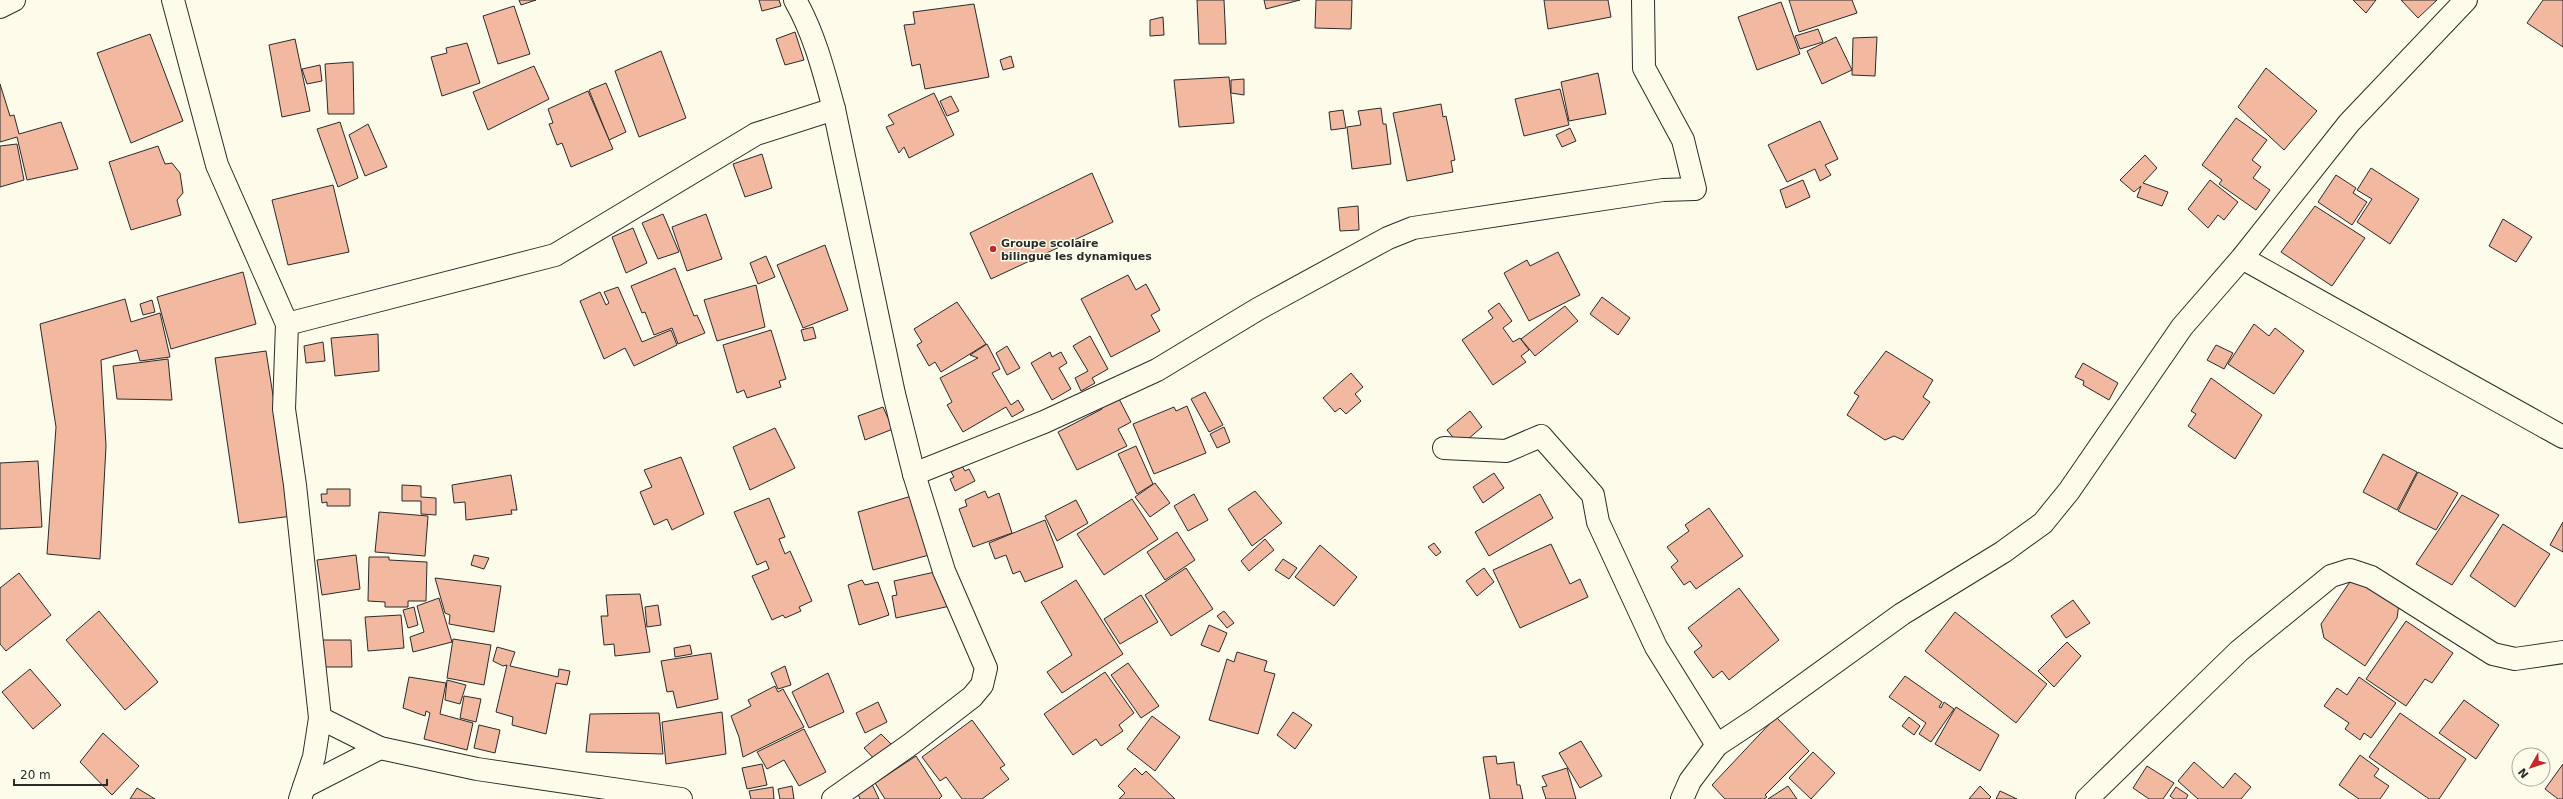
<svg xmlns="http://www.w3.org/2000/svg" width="2563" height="799" viewBox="0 0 2563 799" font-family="'DejaVu Sans',sans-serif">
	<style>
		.building { fill: #f2b8a0; stroke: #2b2b2b }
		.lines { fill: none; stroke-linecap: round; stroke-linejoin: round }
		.minor-casing { stroke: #2b2b2b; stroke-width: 24 }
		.minor { stroke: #fdfbea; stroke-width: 22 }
		.poi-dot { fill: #c62828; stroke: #fdfbea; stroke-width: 1.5 }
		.labels { text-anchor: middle; stroke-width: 3; stroke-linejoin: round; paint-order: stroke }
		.poi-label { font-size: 11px; font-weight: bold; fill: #2b2b2b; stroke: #fdfbea; text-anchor: start }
	</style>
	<rect width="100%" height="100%" fill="#fdfbea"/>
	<g class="building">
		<polygon points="519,0 536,0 521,5"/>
		<polygon points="759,0 779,0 781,6 762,11"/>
		<polygon points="1197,0 1224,0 1226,44 1199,44"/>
		<polygon points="1264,0 1300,0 1266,9"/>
		<polygon points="1316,0 1352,0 1351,29 1315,28"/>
		<polygon points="1544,0 1608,0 1611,17 1548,29"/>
		<polygon points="1789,0 1852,0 1857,13 1799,32"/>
		<polygon points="2353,0 2376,0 2366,13"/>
		<polygon points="2401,0 2437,0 2418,18"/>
		<polygon points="2543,0 2563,0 2563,47 2527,23"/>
		<polygon points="1781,2 1800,54 1757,70 1738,17"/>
		<polygon points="974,4 989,77 925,89 920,64 912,66 904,25 915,24 913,12"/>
		<polygon points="514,6 530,54 498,64 483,16"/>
		<polygon points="1163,17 1164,35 1150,36 1150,20"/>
		<polygon points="1818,29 1823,42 1800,49 1795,36"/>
		<polygon points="795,32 804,60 785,65 776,39"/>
		<polygon points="150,34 183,121 131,143 97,53"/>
		<polygon points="1836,37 1852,70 1822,84 1807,51"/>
		<polygon points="1877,37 1875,76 1852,75 1853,38"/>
		<polygon points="295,39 310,111 282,117 269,45"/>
		<polygon points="467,43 480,83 442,96 431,57 447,53 446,48"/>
		<polygon points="661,51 686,118 639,137 615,71"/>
		<polygon points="1011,56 1014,67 1003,70 1000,60"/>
		<polygon points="353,62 354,114 328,114 325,64"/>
		<polygon points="320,65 322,81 307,84 302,69"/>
		<polygon points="534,66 549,99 488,130 473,92"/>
		<polygon points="2266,68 2317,111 2284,150 2238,107"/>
		<polygon points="1598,73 1606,114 1569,121 1561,82"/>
		<polygon points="1229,77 1234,123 1179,127 1174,80"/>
		<polygon points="1244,79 1244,95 1231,93 1231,80"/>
		<polygon points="606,83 626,132 609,140 589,90"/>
		<polygon points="0,84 10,116 14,115 19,134 61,122 78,169 27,180 17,137 0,142"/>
		<polygon points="1560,89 1569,125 1524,136 1515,99"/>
		<polygon points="588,91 613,149 571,167 562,143 557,145 549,124 553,123 548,109"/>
		<polygon points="934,93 954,135 909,158 904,147 899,153 886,127 894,124 888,115"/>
		<polygon points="951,96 959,111 947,116 940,101"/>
		<polygon points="1441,104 1443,117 1446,116 1455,160 1451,161 1453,172 1407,181 1393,113"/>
		<polygon points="1381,108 1383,124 1386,124 1391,164 1352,169 1347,127 1361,125 1358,111"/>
		<polygon points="1343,110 1346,128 1331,130 1329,112"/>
		<polygon points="2236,118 2267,140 2252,160 2261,167 2253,178 2270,190 2256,210 2219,184 2222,180 2202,165"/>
		<polygon points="1820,121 1838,159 1825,165 1831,175 1820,181 1815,169 1787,182 1768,145"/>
		<polygon points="340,122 358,178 338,187 317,129"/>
		<polygon points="368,124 387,167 365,176 349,135"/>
		<polygon points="1570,128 1576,141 1562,147 1556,135"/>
		<polygon points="17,144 24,180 0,187 0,146"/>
		<polygon points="158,146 165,164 172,163 180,173 183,193 177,200 181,215 131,230 109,162"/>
		<polygon points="762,154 772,188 745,197 733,164"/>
		<polygon points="2145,155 2157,168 2143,183 2168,192 2162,206 2137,197 2141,186 2134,192 2120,180"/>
		<polygon points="2371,168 2419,199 2390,244 2357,222 2372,199 2357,190"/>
		<polygon points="1092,173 1113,222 991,279 970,233"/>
		<polygon points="2336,175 2356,188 2353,193 2367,202 2352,225 2318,202"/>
		<polygon points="1803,180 1810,197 1786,208 1780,190"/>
		<polygon points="2210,180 2238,202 2224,220 2218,215 2208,228 2188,209"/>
		<polygon points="333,185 349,252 288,265 272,200"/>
		<polygon points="1358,206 1359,230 1340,231 1338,208"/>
		<polygon points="2315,206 2365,238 2332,286 2281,252"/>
		<polygon points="663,214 679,252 658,259 642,223"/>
		<polygon points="706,214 722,259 687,271 672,227"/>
		<polygon points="2503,219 2532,237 2516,262 2489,246"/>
		<polygon points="633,228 647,263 626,273 612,237"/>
		<polygon points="825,245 848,310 803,328 777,265"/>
		<polygon points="1558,252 1580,295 1529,321 1504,273 1527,260 1530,266"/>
		<polygon points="766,256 775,277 758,284 750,263"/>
		<polygon points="675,268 694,316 697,315 705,333 678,344 672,328 654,335 645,312 642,313 631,286"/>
		<polygon points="243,272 256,324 171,349 157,297"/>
		<polygon points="1128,275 1136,290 1146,284 1160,310 1151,315 1160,331 1111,357 1081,299"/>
		<polygon points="756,285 765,327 717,341 704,300"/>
		<polygon points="618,287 642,342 671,330 677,345 634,366 625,348 604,359 580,301 600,292 606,305 609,303 604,292"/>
		<polygon points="1602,297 1630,318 1618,335 1590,314"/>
		<polygon points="125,299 131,322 160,313 170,357 140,361 137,350 101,360 106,446 100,559 47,554 56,427 40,324"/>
		<polygon points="152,300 155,312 143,315 140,304"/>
		<polygon points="957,302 986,344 941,372 935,362 929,366 917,345 922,342 914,329"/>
		<polygon points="1499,303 1512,321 1503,328 1513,342 1520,338 1529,350 1521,356 1526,362 1493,385 1462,340 1493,318 1488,311"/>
		<polygon points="1565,306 1578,321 1535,356 1521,339"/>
		<polygon points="2254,324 2269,336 2275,328 2304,351 2274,394 2228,364"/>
		<polygon points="813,327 816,338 804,341 801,330"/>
		<polygon points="771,330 786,379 779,381 781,387 747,398 744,390 737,393 723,345"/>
		<polygon points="378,334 379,371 335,376 331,338"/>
		<polygon points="1090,336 1108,369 1092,378 1095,383 1081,391 1075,378 1088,371 1073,346"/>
		<polygon points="323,342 325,361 306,363 304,346"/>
		<polygon points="987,344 1000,369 992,373 1011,405 1018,400 1024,410 1012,417 1006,407 963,432 947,405 952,402 940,378 978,358 970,355"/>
		<polygon points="2216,345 2233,353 2224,369 2207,360"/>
		<polygon points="1007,346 1020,368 1007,375 996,353"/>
		<polygon points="266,351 292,516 239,523 215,358"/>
		<polygon points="1886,351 1933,380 1923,397 1930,402 1903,440 1894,436 1885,440 1847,415 1859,396 1854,393"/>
		<polygon points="1050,352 1052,357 1061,352 1067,363 1059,368 1071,389 1052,400 1031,363"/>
		<polygon points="168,359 172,400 117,399 113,366"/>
		<polygon points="2083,363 2118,383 2109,400 2083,385 2084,381 2075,377"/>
		<polygon points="1351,373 1363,387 1355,394 1361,401 1346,414 1340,408 1335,412 1323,398"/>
		<polygon points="2211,378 2262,415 2235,459 2188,426 2196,414 2191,411"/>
		<polygon points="1205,392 1223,425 1209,432 1191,399"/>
		<polygon points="1117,395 1131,422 1118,429 1127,446 1077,470 1058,432 1102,409 1100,404"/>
		<polygon points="1187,406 1206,453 1154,474 1133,424 1174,407 1176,411"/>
		<polygon points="883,407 893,429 865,440 858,416"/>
		<polygon points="1470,411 1482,427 1460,446 1447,430"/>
		<polygon points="1224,427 1230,442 1217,448 1210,434"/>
		<polygon points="775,428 795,468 750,490 733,447"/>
		<polygon points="1136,446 1153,484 1137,494 1118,454"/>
		<polygon points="2383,454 2417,472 2397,510 2363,492"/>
		<polygon points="681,457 704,514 672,530 667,519 654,525 640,492 652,487 644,470"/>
		<polygon points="38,461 42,527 0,529 0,463"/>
		<polygon points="962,466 965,471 969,469 975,481 955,491 950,479 954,477 951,472"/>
		<polygon points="2418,472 2458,493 2436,530 2398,511"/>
		<polygon points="1494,473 1504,488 1483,503 1473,487"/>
		<polygon points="511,475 517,510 511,510 512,514 466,520 465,502 454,503 452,485"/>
		<polygon points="1155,483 1170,503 1150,517 1135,497"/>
		<polygon points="402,485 421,486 421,497 436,498 436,515 421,514 421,501 402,501"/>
		<polygon points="327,489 350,489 350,506 327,506 327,502 322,503 321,494 327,494"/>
		<polygon points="985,491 988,498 999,493 1012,533 973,547 959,509 967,506 965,500"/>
		<polygon points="1255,491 1282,523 1252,546 1228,509"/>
		<polygon points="1194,494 1208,520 1188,531 1174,506"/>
		<polygon points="1540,494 1553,518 1489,556 1475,532"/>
		<polygon points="915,495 933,554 873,570 858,512"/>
		<polygon points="2462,495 2499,515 2452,585 2416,564"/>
		<polygon points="769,498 785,537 779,539 785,554 790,551 812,601 799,607 801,611 785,618 783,615 772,620 752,576 769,569 766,561 757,565 734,512"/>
		<polygon points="1132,499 1158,539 1104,575 1077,534"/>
		<polygon points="1076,500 1088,523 1057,541 1045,516"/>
		<polygon points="1709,508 1743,556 1696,589 1690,581 1684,585 1671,567 1678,561 1667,547 1689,531 1685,525"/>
		<polygon points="379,512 428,516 425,556 375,552"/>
		<polygon points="1045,520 1063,567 1025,582 1020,571 1013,574 1006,555 995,559 989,543"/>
		<polygon points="2563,522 2563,552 2550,545"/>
		<polygon points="2503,524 2550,554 2515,607 2470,576"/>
		<polygon points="1177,532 1195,560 1165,580 1147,552"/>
		<polygon points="1265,539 1274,550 1249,571 1241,561"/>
		<polygon points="1434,543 1441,552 1436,556 1428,547"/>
		<polygon points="1551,544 1570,584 1580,579 1588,597 1520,628 1493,570"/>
		<polygon points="1320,545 1357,577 1334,606 1295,577"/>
		<polygon points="356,555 360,589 322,595 317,560"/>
		<polygon points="474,555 489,558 484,569 471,565"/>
		<polygon points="369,557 389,557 389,560 427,562 426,601 408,601 408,607 385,607 385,602 368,601"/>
		<polygon points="1283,559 1297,568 1289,579 1275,570"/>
		<polygon points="1186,568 1213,609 1171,636 1145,595"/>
		<polygon points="1484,568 1494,582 1477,596 1466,581"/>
		<polygon points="935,572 950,606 896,618 892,596 897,595 894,581"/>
		<polygon points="19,573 51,615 6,651 0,644 0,588"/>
		<polygon points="2356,573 2399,604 2397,618 2365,666 2324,638 2321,624"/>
		<polygon points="435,578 501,586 494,632 449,624 450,615 445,613"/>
		<polygon points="862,580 865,585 878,582 889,615 859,625 848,585"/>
		<polygon points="1076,580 1123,654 1062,693 1047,672 1072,655 1041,602"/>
		<polygon points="1739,588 1779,640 1729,680 1722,671 1713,678 1694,652 1702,646 1688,628"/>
		<polygon points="640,594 650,652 615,656 614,644 604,645 601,616 608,616 606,595"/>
		<polygon points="1141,595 1158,622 1120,644 1104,619"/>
		<polygon points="439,598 452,642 413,652 410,637 424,632 417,606"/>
		<polygon points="2073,600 2090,623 2066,638 2051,616"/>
		<polygon points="658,605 661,625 647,627 645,607"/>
		<polygon points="414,607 418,625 408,628 403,610"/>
		<polygon points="99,611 158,682 125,710 66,640"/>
		<polygon points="1224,611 1234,623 1227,628 1217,616"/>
		<polygon points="1955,612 2047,684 2016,723 1925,651"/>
		<polygon points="401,615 404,648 368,651 365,617"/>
		<polygon points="2406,621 2453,653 2432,683 2425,679 2406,706 2366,679"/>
		<polygon points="1209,625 1227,633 1219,652 1201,645"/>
		<polygon points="453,639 491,645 484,685 447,678"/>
		<polygon points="317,640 351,640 352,667 318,667"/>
		<polygon points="2067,642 2081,656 2054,687 2038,671"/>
		<polygon points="690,645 692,654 675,657 674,648"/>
		<polygon points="497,647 515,652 510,666 558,677 559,669 570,671 567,685 556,683 546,734 512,725 513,717 496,712 507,665 503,666 493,661"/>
		<polygon points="1237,652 1267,661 1264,671 1275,674 1258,734 1209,720 1227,659 1234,662"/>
		<polygon points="711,653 718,699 677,708 673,691 667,692 661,661"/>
		<polygon points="1128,663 1159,706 1141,718 1111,675"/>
		<polygon points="785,666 791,685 778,689 771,673"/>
		<polygon points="30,669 61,705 33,729 2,692"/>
		<polygon points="1105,672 1134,713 1119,725 1123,731 1101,746 1096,739 1073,755 1044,714"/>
		<polygon points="828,673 844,712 809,728 792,692"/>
		<polygon points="1905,676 1942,702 1939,707 1941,708 1944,702 1954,709 1931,742 1919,734 1926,723 1889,697"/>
		<polygon points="409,677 446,683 440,714 473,723 467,750 424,739 430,713 426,711 425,716 403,708"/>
		<polygon points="2359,677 2396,703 2371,738 2364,733 2360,740 2345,729 2349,723 2324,706 2337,688 2347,695"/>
		<polygon points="447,680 466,685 460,704 445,700"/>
		<polygon points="775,686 778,692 783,689 804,727 743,757 739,737 731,716 751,706 748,700"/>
		<polygon points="464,696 481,699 476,722 460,718"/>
		<polygon points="2464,700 2499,725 2476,759 2439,733"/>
		<polygon points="878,702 887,722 865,733 856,713"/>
		<polygon points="1956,707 1999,735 1980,771 1935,744"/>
		<polygon points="722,712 726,754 666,764 662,722"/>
		<polygon points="1293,712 1312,725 1295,749 1277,735"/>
		<polygon points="659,713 663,754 586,752 590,714"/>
		<polygon points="2400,713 2466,759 2439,799 2429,799 2369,757"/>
		<polygon points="1152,716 1180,737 1155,771 1127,749"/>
		<polygon points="1776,717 1809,751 1765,795 1767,797 1764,799 1725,799 1712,785"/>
		<polygon points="1909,717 1920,726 1914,735 1902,726"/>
		<polygon points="972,720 1005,765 1000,768 1009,779 982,799 962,799 946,777 940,781 922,757"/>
		<polygon points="479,725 500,730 495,753 474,748"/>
		<polygon points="804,729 826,772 799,786 784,760 767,769 757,752"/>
		<polygon points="103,733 139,766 112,795 80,762"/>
		<polygon points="881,734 895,748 877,762 864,748"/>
		<polygon points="1581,741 1602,776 1580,788 1559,753"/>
		<polygon points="1813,752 1835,773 1811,799 1789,778"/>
		<polygon points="2360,755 2379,769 2374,776 2389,786 2380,799 2359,799 2339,785"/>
		<polygon points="916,756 942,796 939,799 885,799 875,783"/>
		<polygon points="1496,756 1497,764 1514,762 1517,785 1520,785 1523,799 1490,799 1483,757"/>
		<polygon points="2194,762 2223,788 2235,773 2251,787 2241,799 2198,799 2178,781"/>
		<polygon points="762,764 767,785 747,789 742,768"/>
		<polygon points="2563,764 2563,799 2558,799 2545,789"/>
		<polygon points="2147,766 2174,783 2163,799 2149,799 2133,788"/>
		<polygon points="1135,768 1142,775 1146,771 1175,799 1119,799 1125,793 1118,786"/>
		<polygon points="1567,768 1576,799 1546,799 1542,787 1547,786 1542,776"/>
		<polygon points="871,782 879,799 860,799 856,789"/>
		<polygon points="792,786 794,799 780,799 778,789"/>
		<polygon points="1788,786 1797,799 1768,799"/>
		<polygon points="1980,786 1991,797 1989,799 1969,799"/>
		<polygon points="773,787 774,799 751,799 749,791"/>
		<polygon points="2176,787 2188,795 2186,799 2174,799 2170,796"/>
		<polygon points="137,788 155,799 130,799"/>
		<polygon points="2000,791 2017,799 1996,799"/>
	</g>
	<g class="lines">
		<g class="minor-casing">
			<g id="minor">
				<polyline points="173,0 217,165 287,324 284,409 295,485 320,718 314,757 300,799"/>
				<path d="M795,0C814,33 824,72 834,109L894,394L914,474L944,571L986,668L982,685L972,697L911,744L833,799"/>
				<polyline points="0,7 14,0"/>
				<polyline points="2242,258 2563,437"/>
				<polyline points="287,324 555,255 756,134 834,109"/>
				<polyline points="1444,448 1506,451 1541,436 1593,495 1598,522 1656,647 1717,745"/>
				<polyline points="914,474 1044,422 1157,370 1258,309 1388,238 1413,228 1663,190 1695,189 1683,140 1644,68 1643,0"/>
				<polyline points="320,718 380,748 477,769 681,799"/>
				<polyline points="304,787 380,748"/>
				<polyline points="1682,799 1690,781 1717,745 1758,718 1902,614 2003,552 2043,523 2069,491 2182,327 2242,258 2349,123 2466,0"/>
				<polyline points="2087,799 2239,651 2331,576 2350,570 2371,577 2493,654 2515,659 2563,652"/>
			</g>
		</g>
		<use href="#minor" class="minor"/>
	</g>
	<circle class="poi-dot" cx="993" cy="249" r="4"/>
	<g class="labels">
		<g class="poi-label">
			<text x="1001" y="247">Groupe scolaire<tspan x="1001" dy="13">bilingue les dynamiques</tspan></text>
		</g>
	</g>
	<g transform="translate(2531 767) rotate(231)"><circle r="19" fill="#fdfbea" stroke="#a9a89e"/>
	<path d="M0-3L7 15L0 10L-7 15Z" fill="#c62828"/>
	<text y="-6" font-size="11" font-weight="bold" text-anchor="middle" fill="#2b2b2b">N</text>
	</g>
	<path d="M14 779v6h93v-6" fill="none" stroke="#2b2b2b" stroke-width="2"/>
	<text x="20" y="779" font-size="12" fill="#2b2b2b" stroke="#fdfbea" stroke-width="3" paint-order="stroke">20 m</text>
</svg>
